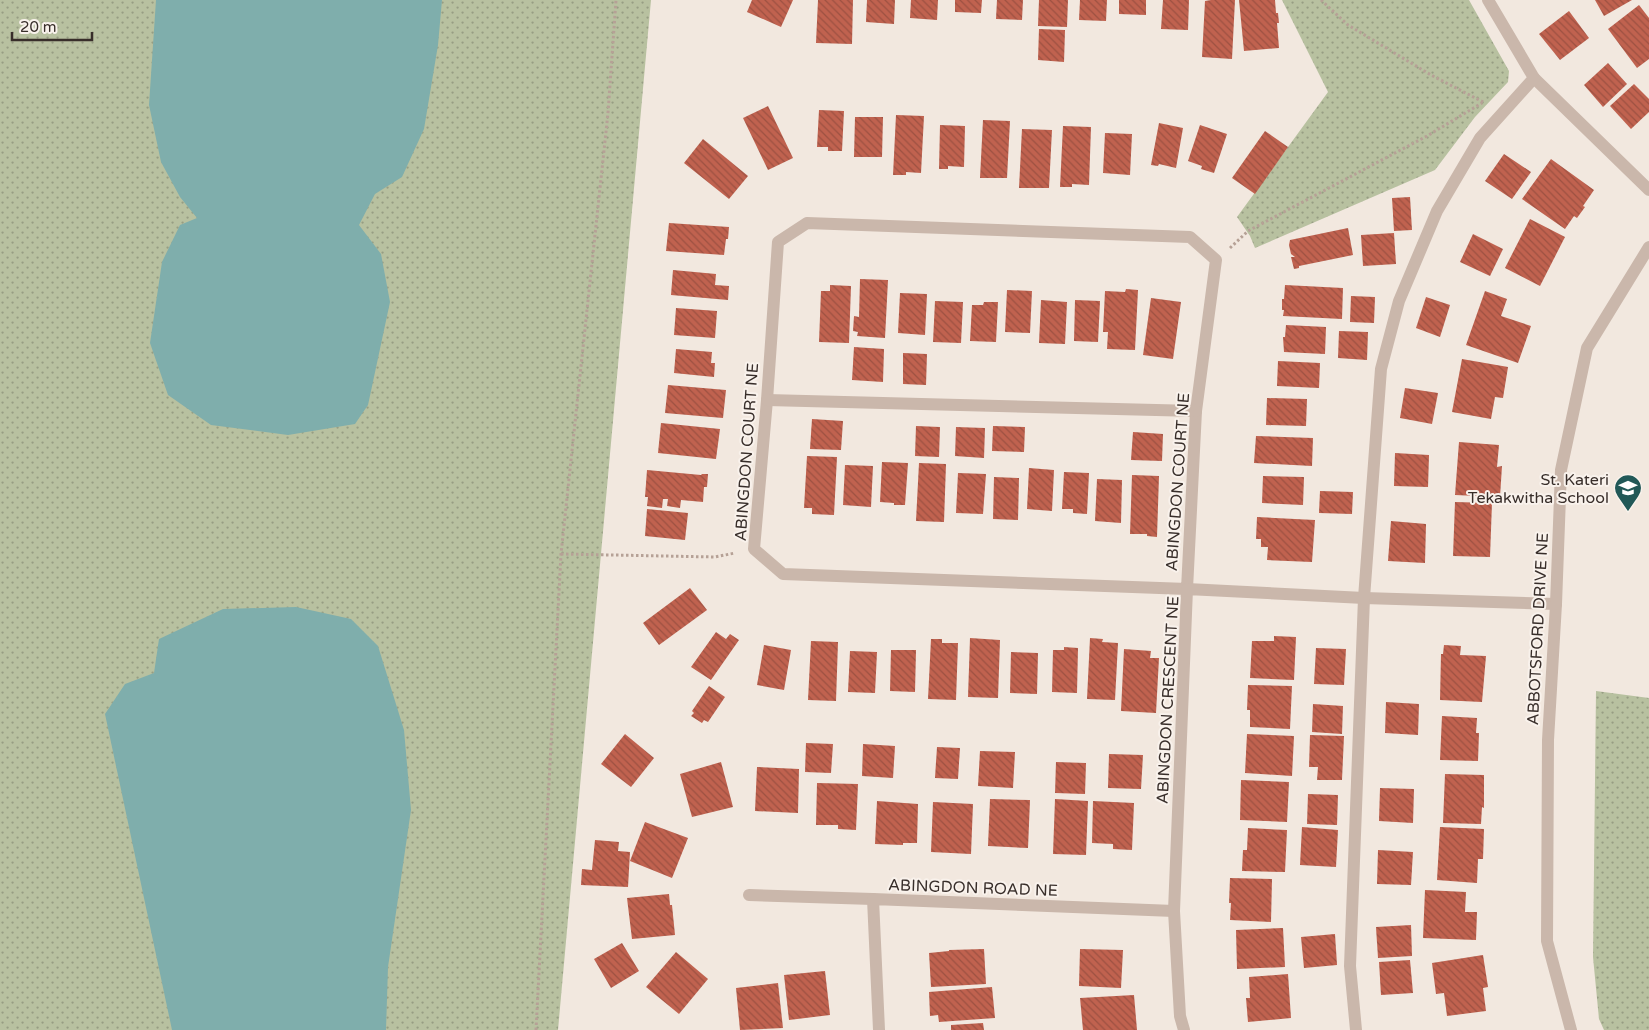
<svg xmlns="http://www.w3.org/2000/svg" width="1649" height="1030" viewBox="0 0 1649 1030" font-family="'Varela Round',sans-serif">
	<style>
		.grass { fill: url(#grass-dots) }
		.water { fill: #7faeac }
		.building { fill: url(#building-back-hatch) }
		.lines { fill: none; stroke-linecap: round; stroke-linejoin: round }
		.path { stroke: #b6a196; stroke-width: 3; stroke-dasharray: 2.5 2.5; stroke-linecap: butt }
		.minor { stroke: #cab7ab; stroke-width: 12 }
		.labels { text-anchor: middle; stroke-width: 4; stroke-linejoin: round; paint-order: stroke }
		.street-label { font-size: 16px; fill: #382e2a; stroke: #f9f2ec }
		.poi-label { font-size: 16px; fill: #382e2a; stroke: #f9f2ec; text-anchor: end }
	</style>
	<defs>
		<pattern id="grass-dots" width="8" height="8" patternUnits="userSpaceOnUse" patternTransform="scale(1.25)"><rect width="8" height="8" fill="#b8c1a0"/><path d="M2 2h.1M6 6h.1" fill="none" stroke="#979d83" stroke-width="1.8" stroke-linecap="round"/></pattern>
		<pattern id="building-back-hatch" width="6" height="6" patternUnits="userSpaceOnUse" patternTransform="scale(1.25)"><rect width="6" height="6" fill="#c0624f"/><path d="M-1 5l2 2M0 0l6 6M5-1l2 2" fill="none" stroke="#9d5142"/></pattern>
	</defs>
	<rect width="100%" height="100%" fill="#f2e8df"/>
	<g class="grass">
		<polygon points="0,0 651,0 558,1030 0,1030"/>
		<polygon points="1282,0 1469,0 1509,71 1508,82 1475,117 1435,170 1255,248 1250,236 1237,217 1328,92"/>
		<polygon points="1596,691 1649,698 1649,1030 1604,1030 1599,1019 1593,957"/>
	</g>
	<g class="water">
		<polygon points="156,0 442,0 438,45 424,129 402,177 375,194 359,225 381,254 390,302 368,405 355,424 288,435 211,425 168,395 150,343 162,262 180,225 197,218 180,197 161,162 149,105"/>
		<polygon points="296,607 351,619 378,646 404,730 411,810 388,967 386,1030 172,1030 105,714 125,684 154,673 159,639 223,609"/>
	</g>
	<g class="building">
		<polygon points="752,0 793,0 781,27 747,12"/>
		<polygon points="818,0 853,0 852,44 816,43"/>
		<polygon points="867,0 895,0 894,24 866,22"/>
		<polygon points="911,0 938,0 937,20 910,18"/>
		<polygon points="955,0 982,0 981,13 955,12"/>
		<polygon points="997,0 1023,0 1022,20 996,19"/>
		<polygon points="1039,0 1068,0 1067,27 1038,26"/>
		<polygon points="1080,0 1107,0 1106,21 1079,20"/>
		<polygon points="1119,0 1146,0 1146,15 1119,14"/>
		<polygon points="1163,0 1189,0 1188,30 1161,29"/>
		<polygon points="1211,0 1235,0 1232,59 1202,57 1205,1"/>
		<polygon points="1239,0 1275,0 1276,13 1278,13 1279,23 1277,23 1279,48 1244,51"/>
		<polygon points="1595,0 1632,0 1604,16"/>
		<polygon points="1639,5 1649,18 1649,59 1637,68 1608,29"/>
		<polygon points="1569,11 1589,38 1560,60 1539,34"/>
		<polygon points="1039,29 1065,30 1064,62 1038,60"/>
		<polygon points="1608,63 1627,84 1603,107 1584,85"/>
		<polygon points="1634,84 1649,99 1649,112 1631,129 1610,106"/>
		<polygon points="768,106 793,158 768,170 743,118"/>
		<polygon points="819,110 844,111 842,151 828,151 828,147 817,147"/>
		<polygon points="896,115 924,116 921,173 906,172 906,175 893,175"/>
		<polygon points="855,117 883,117 882,157 854,157"/>
		<polygon points="983,120 1010,121 1007,178 980,178"/>
		<polygon points="1159,123 1183,128 1176,168 1159,164 1158,166 1151,165"/>
		<polygon points="940,125 965,126 964,167 948,166 948,169 939,169"/>
		<polygon points="1200,125 1227,134 1214,173 1201,169 1202,166 1188,161"/>
		<polygon points="1063,126 1091,127 1089,185 1072,184 1072,187 1060,187"/>
		<polygon points="1022,129 1052,130 1049,188 1019,188"/>
		<polygon points="1265,131 1288,147 1255,194 1232,178"/>
		<polygon points="1105,133 1132,134 1130,175 1103,173"/>
		<polygon points="703,139 748,176 729,199 684,163"/>
		<polygon points="1504,154 1531,172 1512,199 1485,181"/>
		<polygon points="1551,159 1594,190 1583,206 1585,207 1577,218 1574,216 1565,229 1522,199"/>
		<polygon points="1410,197 1412,230 1394,231 1392,198"/>
		<polygon points="1530,219 1565,237 1540,286 1505,268"/>
		<polygon points="669,223 729,227 728,239 726,239 724,255 666,251"/>
		<polygon points="1348,228 1353,255 1299,266 1299,268 1294,269 1291,257 1295,257 1291,254 1289,245 1290,240"/>
		<polygon points="1394,233 1396,264 1363,266 1361,235"/>
		<polygon points="1473,234 1503,249 1490,276 1460,262"/>
		<polygon points="673,270 716,274 715,285 729,286 728,300 671,295"/>
		<polygon points="860,279 888,280 885,338 857,336 858,332 853,331 854,316 859,317"/>
		<polygon points="830,285 851,286 849,343 819,342 821,291 830,291"/>
		<polygon points="1285,285 1343,288 1342,319 1283,316 1284,310 1282,310 1282,299 1284,299"/>
		<polygon points="1126,289 1138,290 1135,350 1107,349 1108,332 1103,332 1105,291 1125,292"/>
		<polygon points="1007,290 1032,291 1030,333 1005,332"/>
		<polygon points="1485,291 1507,299 1501,316 1531,326 1518,363 1466,345"/>
		<polygon points="900,293 927,294 925,335 898,333"/>
		<polygon points="1351,296 1375,297 1374,323 1350,322"/>
		<polygon points="1426,297 1450,305 1440,337 1416,328"/>
		<polygon points="1151,298 1181,302 1173,359 1143,355"/>
		<polygon points="1041,300 1067,302 1065,344 1039,343"/>
		<polygon points="1075,300 1100,301 1098,342 1074,341"/>
		<polygon points="935,301 963,302 961,343 933,342"/>
		<polygon points="984,302 998,302 996,342 970,341 972,305 983,305"/>
		<polygon points="676,308 717,311 715,338 674,335"/>
		<polygon points="1286,325 1326,327 1325,354 1284,352 1283,337 1285,337"/>
		<polygon points="1339,331 1368,332 1367,360 1338,358"/>
		<polygon points="854,347 884,349 883,382 852,380"/>
		<polygon points="676,349 712,352 711,363 715,363 714,377 674,373"/>
		<polygon points="903,353 927,354 926,385 903,384"/>
		<polygon points="1462,359 1508,367 1503,398 1495,397 1491,419 1452,412"/>
		<polygon points="1278,361 1320,363 1319,388 1277,386"/>
		<polygon points="668,385 726,390 723,418 665,413"/>
		<polygon points="1405,388 1438,393 1432,424 1400,418"/>
		<polygon points="1267,398 1307,399 1306,426 1266,425"/>
		<polygon points="812,419 843,421 841,450 810,449"/>
		<polygon points="661,423 720,429 716,459 658,453"/>
		<polygon points="916,426 940,427 939,457 915,456"/>
		<polygon points="993,426 1025,427 1024,452 992,451"/>
		<polygon points="956,427 985,428 984,458 955,456"/>
		<polygon points="1133,432 1163,434 1162,461 1131,460"/>
		<polygon points="1256,436 1313,438 1312,466 1254,463"/>
		<polygon points="1459,442 1499,445 1497,467 1502,466 1500,497 1455,495"/>
		<polygon points="1395,453 1429,455 1428,487 1394,486"/>
		<polygon points="807,456 837,457 834,515 812,514 812,508 804,508"/>
		<polygon points="882,462 908,463 905,505 894,505 894,503 880,502"/>
		<polygon points="919,463 946,464 944,522 916,521"/>
		<polygon points="845,465 873,466 871,507 843,505"/>
		<polygon points="1029,468 1054,470 1052,511 1027,509"/>
		<polygon points="647,470 701,475 702,474 708,474 707,487 704,487 703,502 681,500 680,508 667,506 668,499 663,499 662,508 647,506 648,497 645,497"/>
		<polygon points="1064,472 1089,473 1087,514 1073,513 1073,509 1062,509"/>
		<polygon points="958,473 986,474 983,514 956,513"/>
		<polygon points="1132,475 1159,476 1157,537 1147,536 1147,534 1130,534"/>
		<polygon points="1263,476 1304,477 1303,505 1262,503"/>
		<polygon points="994,477 1019,478 1018,520 993,519"/>
		<polygon points="1097,479 1122,480 1121,523 1095,521"/>
		<polygon points="1320,491 1353,492 1352,514 1319,513"/>
		<polygon points="1455,502 1492,503 1490,557 1453,556"/>
		<polygon points="647,509 688,513 685,540 645,536"/>
		<polygon points="1257,517 1315,520 1312,562 1267,560 1268,547 1261,547 1261,539 1256,539"/>
		<polygon points="1391,521 1426,524 1425,563 1388,561"/>
		<polygon points="690,588 707,610 659,645 643,623"/>
		<polygon points="716,632 726,639 730,634 739,640 711,680 691,667"/>
		<polygon points="1274,636 1296,637 1294,680 1250,678 1252,641 1274,641"/>
		<polygon points="970,638 1000,640 998,698 968,697"/>
		<polygon points="1090,638 1103,639 1102,642 1118,643 1115,700 1087,699"/>
		<polygon points="931,639 942,639 942,643 958,643 956,700 928,699"/>
		<polygon points="811,641 838,642 836,701 808,700"/>
		<polygon points="764,645 791,650 784,690 757,685"/>
		<polygon points="1444,645 1461,646 1460,655 1486,656 1482,702 1440,700 1441,654 1443,654"/>
		<polygon points="1064,647 1078,648 1077,693 1052,692 1053,650 1064,650"/>
		<polygon points="1316,648 1346,649 1344,685 1314,684"/>
		<polygon points="1124,649 1151,651 1150,658 1159,658 1156,713 1121,711"/>
		<polygon points="891,650 916,650 915,692 890,691"/>
		<polygon points="850,651 877,652 875,693 848,692"/>
		<polygon points="1011,652 1038,653 1037,694 1010,693"/>
		<polygon points="1248,685 1292,686 1290,729 1250,727 1250,710 1247,710"/>
		<polygon points="709,686 725,697 708,722 704,720 702,723 691,716 694,713 692,711"/>
		<polygon points="1386,702 1419,704 1418,735 1385,733"/>
		<polygon points="1313,704 1343,706 1342,734 1312,732"/>
		<polygon points="1442,716 1477,718 1476,733 1479,733 1478,761 1440,760"/>
		<polygon points="625,734 654,758 631,787 601,764"/>
		<polygon points="1247,734 1294,736 1292,776 1245,773"/>
		<polygon points="1310,735 1344,736 1342,780 1317,780 1318,767 1309,767"/>
		<polygon points="806,743 833,744 831,773 805,772"/>
		<polygon points="863,744 895,746 893,778 862,776"/>
		<polygon points="937,747 960,748 958,779 935,778"/>
		<polygon points="980,751 1015,752 1013,788 978,786"/>
		<polygon points="1109,754 1143,755 1141,789 1108,788"/>
		<polygon points="721,762 733,807 692,817 680,774"/>
		<polygon points="1056,762 1086,763 1085,794 1055,793"/>
		<polygon points="757,767 799,769 798,813 755,811"/>
		<polygon points="1445,774 1484,775 1484,808 1482,807 1481,824 1443,823"/>
		<polygon points="1241,780 1289,782 1287,822 1240,820"/>
		<polygon points="817,783 858,784 856,830 838,829 838,825 816,825"/>
		<polygon points="1380,788 1414,789 1413,823 1379,821"/>
		<polygon points="1308,794 1338,795 1337,825 1307,824"/>
		<polygon points="990,799 1030,800 1028,848 988,846"/>
		<polygon points="1055,799 1088,801 1086,855 1053,854"/>
		<polygon points="877,801 918,804 917,843 903,843 903,845 875,844"/>
		<polygon points="1093,801 1134,803 1132,850 1113,849 1113,844 1092,843"/>
		<polygon points="933,802 973,804 971,854 931,852"/>
		<polygon points="645,822 688,838 672,878 630,861"/>
		<polygon points="1302,827 1338,830 1336,867 1300,865"/>
		<polygon points="1440,827 1484,829 1483,859 1478,859 1477,883 1437,880"/>
		<polygon points="1248,828 1287,830 1285,872 1242,871 1243,850 1247,850"/>
		<polygon points="595,840 619,842 618,851 630,852 628,887 581,885 582,869 592,870"/>
		<polygon points="1378,850 1413,852 1411,885 1377,884"/>
		<polygon points="1230,878 1272,879 1271,922 1230,920 1231,903 1229,903"/>
		<polygon points="1425,890 1466,892 1465,912 1477,912 1476,940 1423,938"/>
		<polygon points="669,894 670,905 672,905 675,935 632,939 627,898"/>
		<polygon points="1411,925 1412,956 1378,958 1376,927"/>
		<polygon points="1283,928 1285,967 1237,969 1236,930"/>
		<polygon points="1335,934 1337,965 1304,968 1301,937"/>
		<polygon points="622,943 639,971 611,988 594,959"/>
		<polygon points="984,949 986,984 931,987 929,953 949,951 949,950"/>
		<polygon points="1080,949 1123,950 1121,988 1079,986"/>
		<polygon points="676,952 708,979 679,1014 646,987"/>
		<polygon points="1483,955 1488,987 1483,988 1486,1011 1447,1016 1444,993 1436,994 1432,963"/>
		<polygon points="1410,960 1413,993 1381,995 1379,962"/>
		<polygon points="825,971 830,1015 789,1020 784,975"/>
		<polygon points="1288,974 1291,1018 1248,1022 1246,998 1250,998 1249,977"/>
		<polygon points="778,983 783,1028 740,1030 736,988"/>
		<polygon points="992,987 995,1018 939,1022 938,1015 930,1016 929,992"/>
		<polygon points="1134,995 1137,1030 1083,1030 1080,998"/>
		<polygon points="983,1023 984,1030 951,1030 951,1025"/>
	</g>
	<g class="lines">
		<g class="path">
			<polyline points="1321,0 1348,25 1431,75 1485,103"/>
			<polyline points="1230,248 1248,231 1427,136 1482,103"/>
			<polyline points="561,554 715,557 735,553"/>
			<polyline points="536,1030 561,554 608,113 616,0"/>
		</g>
		<g class="minor">
			<polyline points="1534,78 1649,190"/>
			<polygon points="807,223 1190,237 1216,260 1196,411 1187,589 783,574 754,549 767,400 778,242"/>
			<polyline points="767,400 1196,411"/>
			<polyline points="749,895 873,899"/>
			<polyline points="879,1030 873,899 1174,911"/>
			<polyline points="1184,1030 1180,1016 1174,911 1187,589 1364,598 1556,604"/>
			<polyline points="1356,1030 1350,966 1364,598 1381,369 1399,301 1437,211 1480,138 1534,78 1488,0"/>
			<polyline points="1571,1030 1547,941 1548,740 1556,604 1561,470 1587,348 1649,247"/>
		</g>
	</g>
	<defs>
		<g id="school-pin" transform="scale(1.4375)"><path d="M0 17L-7.5 6A9.5 9.5 0 1 1 7.5 6Z" fill="#215857" stroke="#f9f2ec"/><path d="M0-5L7-2L0 1L-7-2ZM-4 1L0 2.5L4 1V4Q0 6-4 4Z" fill="#fff"/></g>
	</defs>
	<g fill-rule="evenodd">
		<use href="#school-pin" x="1628" y="488"/>
	</g>
	<g class="labels">
		<g class="street-label">
			<text transform="translate(746 452) rotate(-86)" y="6">ABINGDON COURT NE</text>
			<text transform="translate(1177 482) rotate(-86)" y="6">ABINGDON COURT NE</text>
			<text transform="translate(1537 629) rotate(-87)" y="6">ABBOTSFORD DRIVE NE</text>
			<text transform="translate(1167 700) rotate(-87)" y="6">ABINGDON CRESCENT NE</text>
			<text transform="translate(973 887) rotate(2)" y="6">ABINGDON ROAD NE</text>
		</g>
		<g class="poi-label">
			<text x="1609" y="485">St. Kateri<tspan x="1609" dy="18">Tekakwitha School</tspan></text>
		</g>
	</g>
	<path d="M12 32v8h80v-8" fill="none" stroke="#382e2a" stroke-width="2.5"/>
	<text x="20" y="32" font-size="15" fill="#382e2a" stroke="#f9f2ec" stroke-width="4" paint-order="stroke">20 m</text>
</svg>
